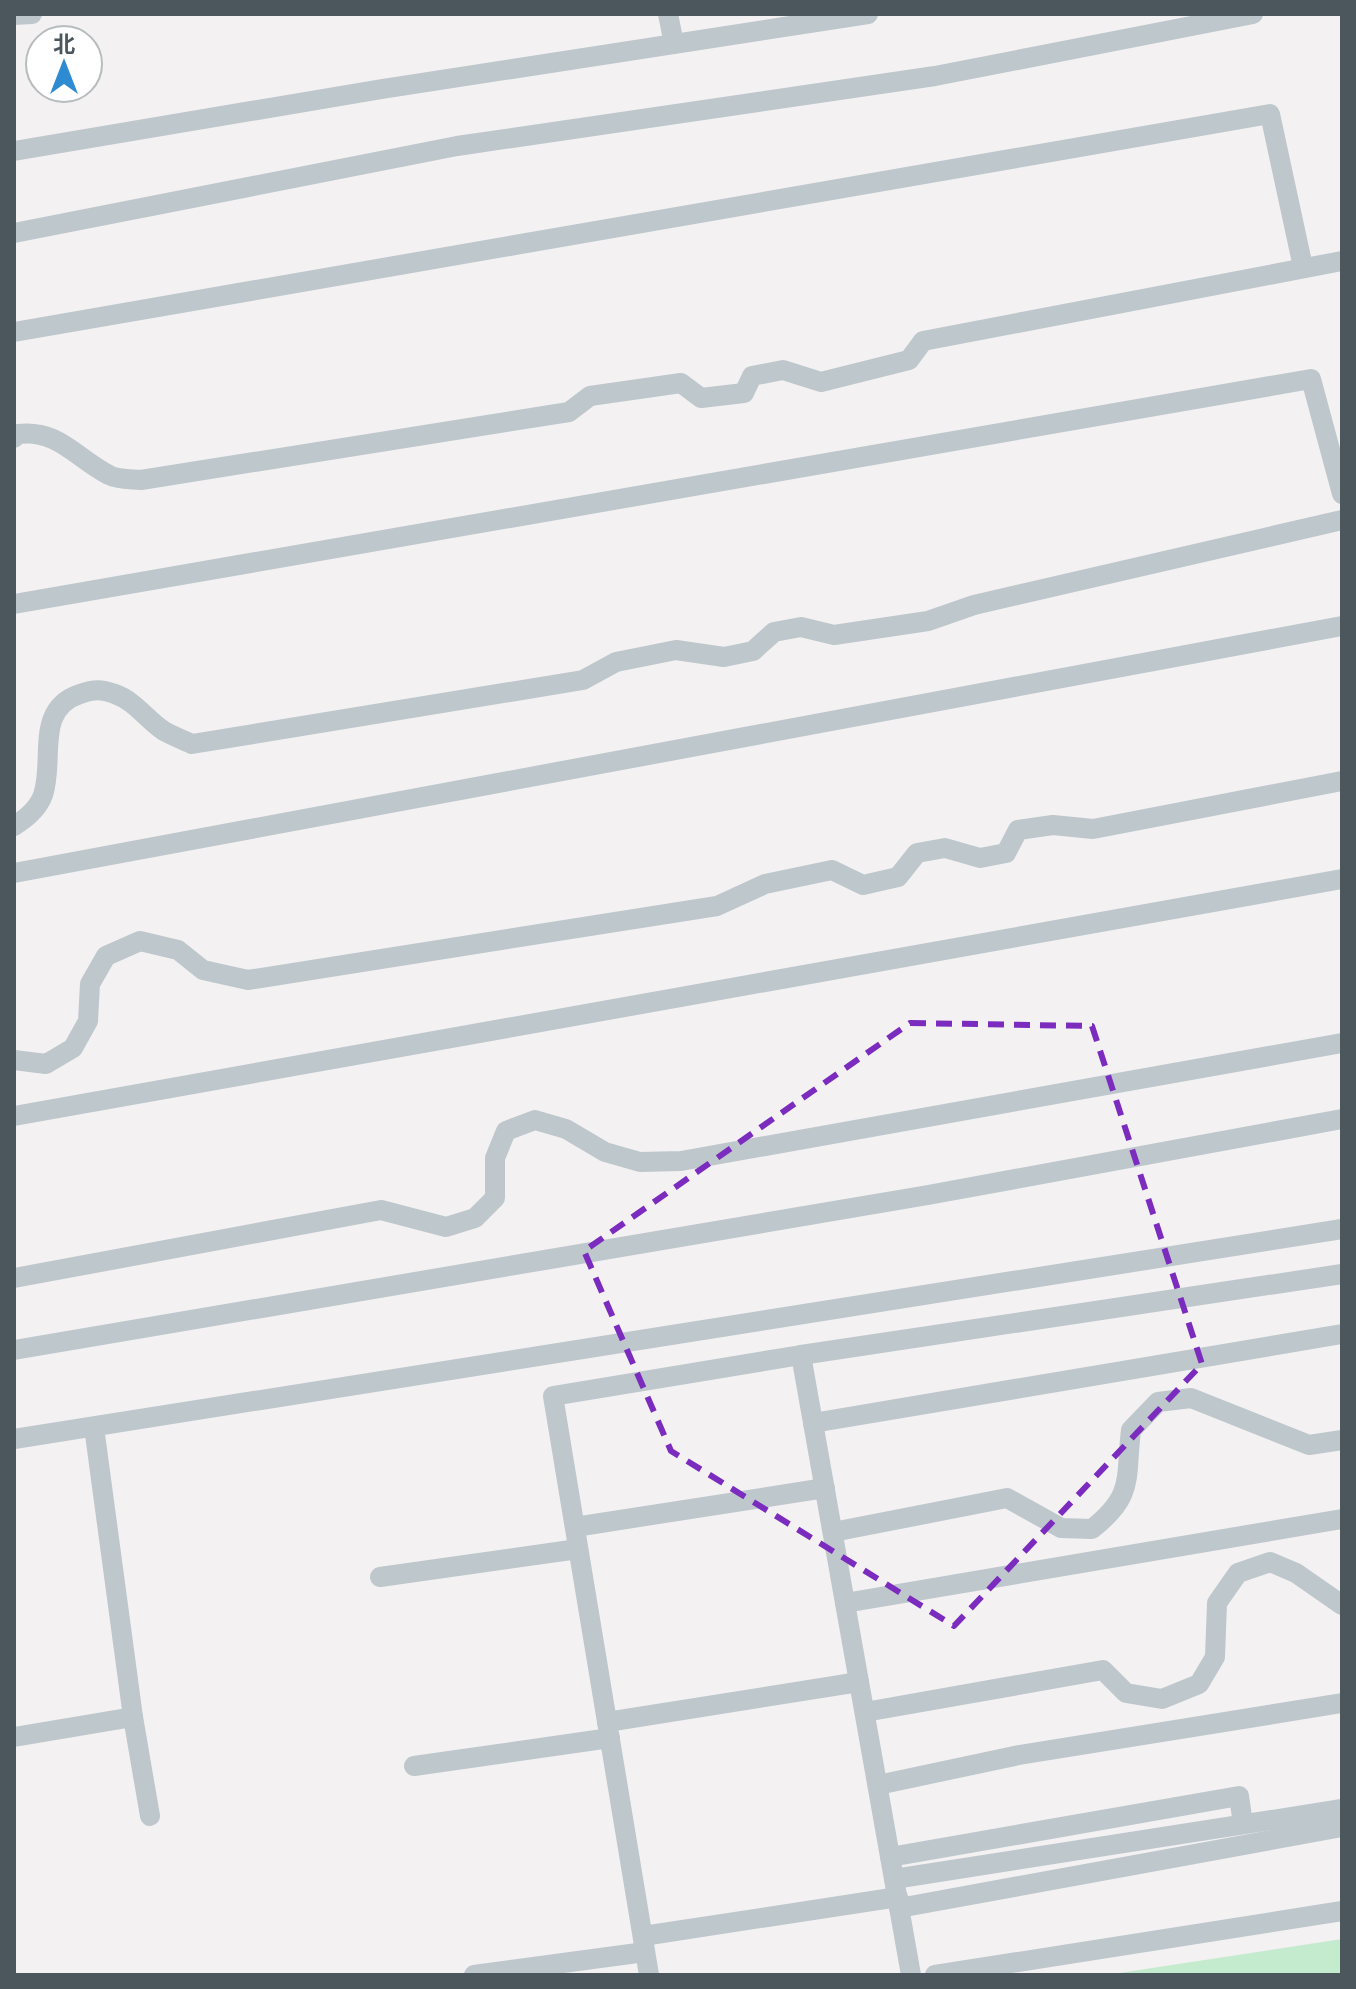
<svg xmlns="http://www.w3.org/2000/svg" width="1356" height="1989" viewBox="0 0 1356 1989" font-family="'Space Grotesk','Noto Sans SC',sans-serif">
	<style>
		.green { fill: #c5ebcf }
		.lines { fill: none; stroke-linecap: round; stroke-linejoin: round }
		.service { stroke: #bec7cc; stroke-width: 20 }
		.marked { fill: none; stroke: #7b2cbf; stroke-width: 6; stroke-dasharray: 16 10; stroke-linejoin: round }
	</style>
	<rect width="100%" height="100%" fill="#f3f1f2"/>
	<polygon class="green" points="1342,1939 1342,1975 1106,1975"/>
	<g class="lines">
		<g class="service">
			<polyline points="668,14 674,44"/>
			<polyline points="14,15 32,14"/>
			<polyline points="14,151 382,89 868,14"/>
			<polyline points="14,233 457,146 935,76 1253,14"/>
			<polyline points="14,332 1270,114 1303,267"/>
			<path d="M14,438L18,434C58,429 76,458 109,475C118,480 131,479 141,480L569,412L590,396L681,383L701,398L744,393L752,376L783,370L821,382L909,360L923,341L1342,261"/>
			<polyline points="14,604 1311,379 1342,494"/>
			<path d="M14,826C27,818 38,809 43,795C55,760 34,709 80,694C94,689 101,689 115,694C135,701 147,720 164,731C173,736 183,740 192,744L583,680L616,662L676,650L724,657L753,651L774,632L801,627L834,635L928,621L974,605L1342,520"/>
			<polyline points="14,873 1342,626"/>
			<polyline points="14,1060 46,1064 73,1048 88,1021 90,984 106,956 140,941 178,950 203,970 248,980 717,906 765,884 832,870 863,885 898,877 917,853 945,848 980,858 1006,853 1018,830 1053,825 1093,829 1342,781"/>
			<polyline points="14,1116 1342,879"/>
			<polyline points="14,1278 381,1210 446,1227 475,1218 495,1198 495,1158 506,1131 535,1120 566,1129 605,1152 640,1162 681,1161 1342,1043"/>
			<polyline points="14,1350 928,1195 1342,1119"/>
			<polyline points="801,1355 1342,1274"/>
			<polyline points="813,1423 1342,1334"/>
			<polyline points="94,1427 133,1717 150,1816"/>
			<polyline points="14,1439 1342,1229"/>
			<polyline points="575,1527 825,1488"/>
			<path d="M833,1532L1007,1498L1061,1528L1092,1529C1135,1495 1125,1479 1131,1430L1158,1402L1191,1398L1309,1445L1342,1440"/>
			<polyline points="380,1577 578,1549"/>
			<polyline points="845,1603 1342,1519"/>
			<polyline points="865,1712 1103,1670 1126,1693 1162,1699 1199,1684 1215,1657 1217,1603 1238,1573 1270,1562 1296,1573 1342,1605"/>
			<polyline points="607,1722 859,1682"/>
			<polyline points="14,1737 133,1717"/>
			<polyline points="414,1766 610,1738"/>
			<polyline points="878,1785 1019,1755 1342,1703"/>
			<polyline points="890,1857 1239,1796 1243,1824"/>
			<polyline points="894,1879 1342,1809"/>
			<polyline points="899,1908 1342,1827"/>
			<polyline points="643,1936 898,1897"/>
			<polyline points="474,1975 645,1952"/>
			<polyline points="649,1975 553,1396 801,1355 911,1975"/>
			<polyline points="935,1975 1342,1911"/>
		</g>
	</g>
	<path class="marked" d="M910,1023L1092,1026L1202,1364L954,1626L671,1451L584,1251Z"/>
	<rect width="1356" height="1989" fill="none" stroke="#4b575d" stroke-width="32"/>
	<g transform="translate(64 64)"><circle r="38" fill="#ffffff" stroke="#b7bcbe" stroke-width="2"/>
	<path d="M0-6L14 30L0 20L-14 30Z" fill="#2e8bd1"/>
	<text y="-12" font-size="22" font-weight="bold" text-anchor="middle" fill="#4b575d">北</text>
	</g>
</svg>
